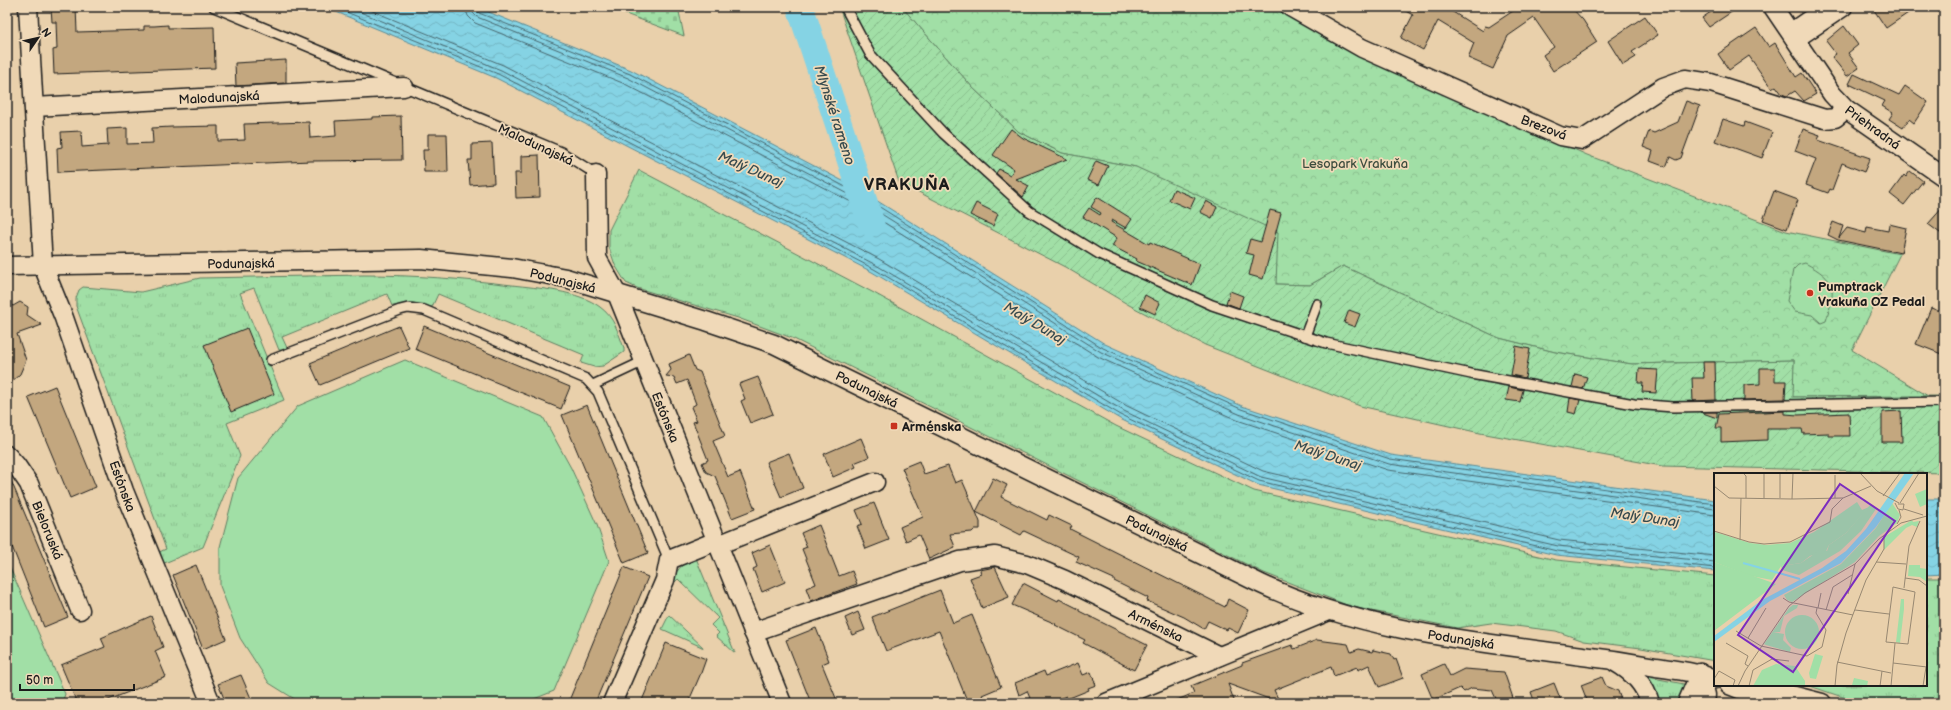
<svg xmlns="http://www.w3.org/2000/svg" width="1951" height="710" viewBox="0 0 1951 710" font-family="'Balsamiq Sans',sans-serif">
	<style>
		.grass { fill: url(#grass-tufts); stroke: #5e7e61 }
		.forest { fill: url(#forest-crowns); stroke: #5e7e61 }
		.cemetery { fill: url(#cemetery-stones); stroke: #5e7e61 }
		.park { fill: #a1dfa6; stroke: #5e7e61 }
		.garden { fill: url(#garden-furrows); stroke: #5e7e61 }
		.water { fill: url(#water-waves); stroke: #5b8a94 }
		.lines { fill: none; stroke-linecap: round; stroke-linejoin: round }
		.shore { stroke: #46656c; stroke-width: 1 }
		.river { stroke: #85d3e4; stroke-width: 27 }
		.building { fill: #c3a77f; stroke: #1c1c1c }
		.lane-casing { stroke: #1c1c1c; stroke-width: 12 }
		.street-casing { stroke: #1c1c1c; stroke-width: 21 }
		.lane { stroke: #f0d9b8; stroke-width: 9 }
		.street { stroke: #f0d9b8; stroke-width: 18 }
		.poi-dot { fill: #c8321e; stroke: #f0d9b8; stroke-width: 1.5 }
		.labels { text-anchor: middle; stroke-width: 3.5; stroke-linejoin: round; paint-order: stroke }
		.street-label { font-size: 13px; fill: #1c1c1c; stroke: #f0d9b8 }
		.park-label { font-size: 13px; fill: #3d4d3e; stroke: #f0d9b8 }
		.poi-label { font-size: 13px; font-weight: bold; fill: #1c1c1c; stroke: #f0d9b8; text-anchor: start }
		.water-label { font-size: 14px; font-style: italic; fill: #364a4e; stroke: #f0d9b8 }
		.district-label { font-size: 17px; font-weight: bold; letter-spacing: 1px; fill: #1c1c1c; stroke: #f0d9b8 }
		.inset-river { fill: none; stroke: #85d3e4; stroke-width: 2 }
		.inset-road { fill: none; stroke: #978872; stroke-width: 1 }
		.view { fill: #7b2cbf; fill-opacity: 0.15; stroke: #7b2cbf; stroke-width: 2 }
		.inset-edge { fill: none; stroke: #1c1c1c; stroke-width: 2 }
	</style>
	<defs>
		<pattern id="grass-tufts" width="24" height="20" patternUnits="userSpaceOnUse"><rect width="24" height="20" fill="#a1dfa6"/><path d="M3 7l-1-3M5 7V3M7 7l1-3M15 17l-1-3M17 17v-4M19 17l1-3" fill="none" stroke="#8abf8e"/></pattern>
		<pattern id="forest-crowns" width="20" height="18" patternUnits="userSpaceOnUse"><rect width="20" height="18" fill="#a1dfa6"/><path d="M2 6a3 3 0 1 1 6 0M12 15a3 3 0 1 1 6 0" fill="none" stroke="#8abf8e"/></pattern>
		<pattern id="cemetery-stones" width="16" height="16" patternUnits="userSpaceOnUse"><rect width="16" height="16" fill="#a1dfa6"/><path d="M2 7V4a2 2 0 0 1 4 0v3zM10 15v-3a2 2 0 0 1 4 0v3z" fill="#8abf8e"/></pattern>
		<pattern id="garden-furrows" width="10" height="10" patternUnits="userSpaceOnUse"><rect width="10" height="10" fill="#a1dfa6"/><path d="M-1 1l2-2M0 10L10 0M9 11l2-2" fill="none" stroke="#8abf8e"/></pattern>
		<pattern id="water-waves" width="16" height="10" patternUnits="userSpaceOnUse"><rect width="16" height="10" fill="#85d3e4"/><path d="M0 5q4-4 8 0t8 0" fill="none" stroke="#72b5c3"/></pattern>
	</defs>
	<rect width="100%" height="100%" fill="#e9d0ab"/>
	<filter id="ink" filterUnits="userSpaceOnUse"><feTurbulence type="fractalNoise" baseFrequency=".025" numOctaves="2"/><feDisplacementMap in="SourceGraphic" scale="8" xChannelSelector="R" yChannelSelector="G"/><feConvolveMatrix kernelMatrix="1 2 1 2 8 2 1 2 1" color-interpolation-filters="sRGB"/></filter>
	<g filter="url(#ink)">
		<g class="grass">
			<polygon points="639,170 874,293 1116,426 1254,491 1556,560 1715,576 1715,661 1641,648 1584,641 1556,631 1491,623 1457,628 1352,607 1264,573 792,338 738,318 637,288 626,283 615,265 609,247 609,230"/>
			<path d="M364,275C413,275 462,279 512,285C538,288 579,291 600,307C614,317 618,332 624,348V352L603,366L594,367L581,363L584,355L438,294L432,307L413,303L392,306L387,294L282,337L288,350H279L254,288L240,293L284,400L227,423L240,456L203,547L162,564L157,553L166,549L76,306V298L79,290L83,287L141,292L200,278Z"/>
			<path d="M696,558L735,653L716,636L719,633L711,625L718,618L678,579L671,586C675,571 681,563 696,558Z"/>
			<polygon points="1926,578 1944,578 1944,703 1860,703 1807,685 1926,685"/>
			<polygon points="669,615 704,648 662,629"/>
			<polygon points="1648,677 1684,684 1678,703 1658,703"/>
		</g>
		<polygon class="forest" points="902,7 1282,7 1370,58 1587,155 1786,231 1900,254 1852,350 1928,396 1792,397 1794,360 1632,364 1555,352 1499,338 1343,266 1310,285 1276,284 1136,167 1062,153 1019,132 973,88"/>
		<polygon class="cemetery" points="607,7 678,7 684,36"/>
		<g class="park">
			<path d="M1805,263C1837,280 1836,288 1826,321L1821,323L1812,315L1795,312L1787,301L1793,270L1798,265Z"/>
			<polygon points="405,360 543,417 571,468 597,525 609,561 554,691 524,703 301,703 269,683 240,638 220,586 220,547 238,478 298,406"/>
			<polygon points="7,561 65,694 62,703 7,703"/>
		</g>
		<polygon class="garden" points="839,7 902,7 973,88 1019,132 1062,153 1136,167 1278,232 1276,284 1310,285 1343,266 1499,338 1555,352 1632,364 1794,360 1793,397 1944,396 1944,473 1662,466 1480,433 1360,406 1205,345 1129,305 1065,267 899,182"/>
		<g class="water">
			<polygon points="324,7 476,7 631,70 860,190 1105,344 1242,406 1391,455 1715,500 1715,571 1556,555 1258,485 1120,419 872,272 496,78"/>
			<polygon points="1926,499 1944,499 1944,574 1926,575"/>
		</g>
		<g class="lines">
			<g class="shore">
				<polyline points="334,7 498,74 874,269 1121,415 1259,481 1557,551 1715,568"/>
				<polyline points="348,7 501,70 876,265 1124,411 1261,477 1558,546 1715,562"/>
				<polyline points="363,7 503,65 879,259 1127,406 1263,471 1559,540 1715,556"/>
				<polyline points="465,7 468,16 475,23 625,84 853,203 1098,357 1237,420 1388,470 1715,515"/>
				<polyline points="471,7 473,13 477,17 628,78 856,198 1101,352 1239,414 1389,464 1715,509"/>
				<polyline points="476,7 479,13 630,74 859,194 1103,348 1241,409 1390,459 1715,504"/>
			</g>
			<polyline class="river" points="800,7 871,223"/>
		</g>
		<g class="building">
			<polygon points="51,7 76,7 77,32 144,30 144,26 154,26 168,25 168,28 214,27 215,68 54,74 53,50 57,49 56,22 52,22"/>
			<polygon points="1398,7 1445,7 1483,31 1485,26 1489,27 1519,7 1571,7 1583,20 1597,42 1553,71 1543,55 1554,47 1534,18 1508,36 1493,69 1468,58 1474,43 1438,21 1423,50 1401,38 1413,15"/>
			<polygon points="1718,7 1739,7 1709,27 1702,18"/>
			<polygon points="1872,7 1917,7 1886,28"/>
			<polygon points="1645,16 1658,35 1632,52 1636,57 1623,65 1608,41"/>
			<polygon points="1844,26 1858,45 1848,53 1859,68 1847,76 1832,57 1836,54 1826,41"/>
			<polygon points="1756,28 1769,47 1775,43 1796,77 1802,73 1816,94 1804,101 1795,91 1787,96 1782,94 1776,86 1772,89 1749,56 1729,70 1718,54"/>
			<polygon points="286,60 286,83 236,86 235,63"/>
			<polygon points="1854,74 1899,95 1905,86 1928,102 1914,123 1909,119 1903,128 1889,119 1893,113 1882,106 1885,101 1849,84"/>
			<polygon points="1686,101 1700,106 1681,158 1676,160 1670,157 1666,167 1650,161 1653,151 1643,147 1649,131 1654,133 1678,122"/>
			<polygon points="401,116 402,160 311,161 58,172 57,148 62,147 61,132 81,131 82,147 108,145 107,129 127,128 127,144 153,143 152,128 172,127 218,126 218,141 245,140 244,124 309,122 310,138 336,136 335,121 372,119 372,117"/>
			<polygon points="1723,119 1744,126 1745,122 1772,132 1762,158 1715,141"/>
			<polygon points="1011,129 1023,138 1067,159 1016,179 1029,186 1023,197 996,173 999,169 1010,175 1014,169 993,155"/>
			<polygon points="1803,129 1820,135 1818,140 1870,158 1864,172 1842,163 1832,190 1830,189 1828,193 1806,185 1816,159 1795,151"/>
			<polygon points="428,134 447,134 448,172 424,172 423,150 428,150"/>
			<polygon points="492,143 494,183 470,185 468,160 472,160 472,144"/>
			<polygon points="539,155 540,197 516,198 515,173 521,173 521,156"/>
			<polygon points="1096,161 1108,166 1099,185 1087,180"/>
			<polygon points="1910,171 1923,181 1904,205 1890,194 1904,175 1906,177"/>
			<polygon points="1174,189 1195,198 1190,209 1169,200"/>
			<polygon points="1774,191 1798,200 1787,229 1763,220"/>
			<polygon points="1097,197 1132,219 1126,228 1112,220 1111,222 1149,244 1150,242 1200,264 1192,285 1136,261 1137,259 1112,246 1117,238 1083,217 1089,208 1100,215 1101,213 1091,207"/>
			<polygon points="1206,201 1217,207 1212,218 1200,212"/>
			<polygon points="976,203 998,214 993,226 970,215"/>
			<polygon points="1944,206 1944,236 1928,224"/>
			<polygon points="1270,210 1281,213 1263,279 1249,275 1254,255 1246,253 1250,239 1261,242"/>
			<polygon points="1833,222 1843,226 1839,238 1847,228 1866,233 1867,227 1888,231 1889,224 1906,228 1901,253 1838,240 1828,235"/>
			<polygon points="1230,291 1243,296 1239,308 1226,303"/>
			<polygon points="1145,295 1160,303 1155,314 1140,307"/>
			<polygon points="7,302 13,306 20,302 28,307 27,315 42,325 17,334 26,360 20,374 7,386"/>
			<polygon points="1931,308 1944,313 1944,355 1916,344"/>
			<polygon points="1349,310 1360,314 1355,327 1344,323"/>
			<polygon points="399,326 409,348 320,385 310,363"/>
			<polygon points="424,326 570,387 561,409 415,349"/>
			<polygon points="247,328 274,394 231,412 204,345"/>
			<polygon points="1516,346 1530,349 1525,378 1511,375"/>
			<polygon points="689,355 695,370 700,372 725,436 713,441 728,477 740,472 755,509 732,518 715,476 706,472 702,463 708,460 693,422 697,421 691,407 696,404 687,380 677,384 674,377 666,376 671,370 669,364"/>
			<polygon points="1703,362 1715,362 1716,400 1693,401 1692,378 1704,378"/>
			<polygon points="1760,368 1775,368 1775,381 1786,381 1785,399 1744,400 1744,385 1760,384"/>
			<polygon points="1639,369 1658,370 1656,393 1642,392 1643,383 1638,383"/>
			<polygon points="1575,374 1587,377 1583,389 1572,387"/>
			<polygon points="758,377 773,414 750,423 741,401 745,399 739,384"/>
			<polygon points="55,386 96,487 70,498 28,397"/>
			<polygon points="1509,387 1523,390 1520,402 1506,400"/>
			<polygon points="1570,398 1580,400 1576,414 1568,412"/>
			<polygon points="587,405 648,553 624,563 562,415"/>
			<polygon points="1785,411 1785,414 1798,415 1849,413 1850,436 1828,436 1828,433 1803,434 1802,429 1767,429 1767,440 1721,442 1721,428 1716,428 1719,414"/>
			<polygon points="1901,411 1902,442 1882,442 1882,412"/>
			<polygon points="1700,412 1717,412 1717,418"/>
			<polygon points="861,438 869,457 854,463 856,467 833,477 824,454"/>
			<polygon points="789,453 803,488 781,497 766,462"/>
			<polygon points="919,461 924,474 948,466 955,483 962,480 976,512 993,478 1007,485 1001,497 1047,520 1049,515 1072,526 1070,529 1225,607 1228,599 1249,610 1238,633 1228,628 1227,630 1208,621 1204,629 1184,617 1147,601 1148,598 1114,581 1114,579 1076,562 1079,557 1024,531 1021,535 976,512 980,522 980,529 975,529 972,532 950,534 955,547 929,559 919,535 906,541 900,527 923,517 902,468"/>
			<polygon points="7,471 68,617 44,627 7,534"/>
			<polygon points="874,503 889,540 866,549 857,526 862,524 856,510"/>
			<polygon points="819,525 839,576 852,571 857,584 811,601 806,588 816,584 802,549 807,547 801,533"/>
			<polygon points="770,545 785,582 762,592 753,569 757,567 752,553"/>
			<polygon points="196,565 226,639 203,649 173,575"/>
			<polygon points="624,567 648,577 595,703 568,703"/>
			<polygon points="995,567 1009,597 982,608 970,578 981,574 980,570"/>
			<polygon points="1023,583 1058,601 1059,599 1079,609 1079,611 1147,645 1134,670 1083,643 1085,640 1055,625 1056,624 1012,605"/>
			<polygon points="940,590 953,623 972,615 1001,687 982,695 986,703 968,703 939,631 886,651 872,617"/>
			<polygon points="858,612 865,630 852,635 845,618"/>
			<polygon points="151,616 163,647 155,651 166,677 101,703 77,703 61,665 105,647 101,638"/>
			<polygon points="816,628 829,661 822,664 838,703 811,703 786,640"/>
			<polygon points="1317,640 1348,644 1351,652 1359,649 1372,652 1373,650 1391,654 1394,660 1396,659 1403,678 1379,687 1369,665 1358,670 1357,667 1334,676 1331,667 1274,690 1280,703 1228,684 1235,703 1170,703 1194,693 1191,686 1242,665 1242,663 1292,645 1294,649"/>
			<polygon points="666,643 706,659 701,673 688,703 641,703"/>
			<polygon points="1078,663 1083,675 1091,672 1096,685 1088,688 1089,690 1067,699 1066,696 1049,703 1032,703 1027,691 1019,695 1015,683 1044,671 1046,676"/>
			<polygon points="1444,664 1450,676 1464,669 1504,672 1513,698 1498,703 1492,690 1472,688 1464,692 1460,688 1433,700 1422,674"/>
			<polygon points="241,675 253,703 226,703 218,684"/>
			<polygon points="1602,677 1606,686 1618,691 1622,703 1588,703 1581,685"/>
			<polygon points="1554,683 1562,703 1535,703 1531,692"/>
		</g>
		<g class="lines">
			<g class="lane-casing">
				<g id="lane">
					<polyline points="214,7 561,152 596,174"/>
					<polyline points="845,7 870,54 943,133 1029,211 1099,254 1212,305 1326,343 1471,374 1634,404 1673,407 1944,402"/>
					<polyline points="1788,29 1820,7"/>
					<polyline points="1305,336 1317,304"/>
					<polyline points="271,360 400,310 408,308 424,310 586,379 598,392 669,560"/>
					<polyline points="593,385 644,361"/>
				</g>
			</g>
			<g class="street-casing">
				<g id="street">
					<polyline points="28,7 43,266 64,318 124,491 211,703"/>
					<polyline points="1290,7 1362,48 1560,136 1582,140 1663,87 1685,79 1711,83 1825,119 1835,118 1846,109"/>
					<polyline points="1773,7 1832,94 1846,109 1944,177"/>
					<polyline points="1795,39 1843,7"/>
					<polyline points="34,107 404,87"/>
					<polyline points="596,174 597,258 617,294 782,703"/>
					<path d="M7,266L421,259L512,268L566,278L706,321L774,344L1261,584C1359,630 1469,641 1575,655C1602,658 1629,662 1656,667C1676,670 1696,672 1715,679"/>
					<polyline points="7,455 16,465 29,484 80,610"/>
					<polyline points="718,545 875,482"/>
					<polyline points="753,632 960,561 995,556 1027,564 1065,580 1219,656"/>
					<path d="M1615,662C1631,671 1645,684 1650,703"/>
					<polyline points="1700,673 1706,695 1705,703"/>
					<polyline points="1729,685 1764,699"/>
					<polyline points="1753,685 1822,703"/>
					<polyline points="612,703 665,580 669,560 716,541"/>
					<polyline points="1106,703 1329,611"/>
					<polyline points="1687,703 1700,673"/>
				</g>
			</g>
			<use href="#lane" class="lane"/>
			<use href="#street" class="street"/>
		</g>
	</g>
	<g class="poi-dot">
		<circle cx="1810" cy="293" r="4"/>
		<rect x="890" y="422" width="8" height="8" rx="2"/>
	</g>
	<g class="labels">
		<g class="street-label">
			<text transform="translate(219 97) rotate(-3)" y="5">Malodunajská</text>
			<text transform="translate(1544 127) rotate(21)" y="5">Brezová</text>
			<text transform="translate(1873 127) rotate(36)" y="5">Priehradná</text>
			<text transform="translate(536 144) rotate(25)" y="5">Malodunajská</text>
			<text transform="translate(241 263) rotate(-1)" y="5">Podunajská</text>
			<text transform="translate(563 280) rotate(14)" y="5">Podunajská</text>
			<text transform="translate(867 389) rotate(26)" y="5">Podunajská</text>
			<text transform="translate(666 417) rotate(68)" y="5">Estónska</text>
			<text transform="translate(123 486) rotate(70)" y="5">Estónska</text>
			<text transform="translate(48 530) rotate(68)" y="5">Bieloruská</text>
			<text transform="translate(1157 533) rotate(26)" y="5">Podunajská</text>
			<text transform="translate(1156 625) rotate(26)" y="5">Arménska</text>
			<text transform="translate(1461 639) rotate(9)" y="5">Podunajská</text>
		</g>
		<g class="park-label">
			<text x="1355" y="168">Lesopark Vrakuňa</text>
		</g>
		<g class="poi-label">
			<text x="1818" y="291">Pumptrack<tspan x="1818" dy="15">Vrakuňa OZ Pedal</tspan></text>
			<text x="902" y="431">Arménska</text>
		</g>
		<g class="water-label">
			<text transform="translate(835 115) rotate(72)" y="5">Mlynské rameno</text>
			<text transform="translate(751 169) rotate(24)" y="5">Malý Dunaj</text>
			<text transform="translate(1035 323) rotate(31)" y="5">Malý Dunaj</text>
			<text transform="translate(1328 455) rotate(18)" y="5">Malý Dunaj</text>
			<text transform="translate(1645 517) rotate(8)" y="5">Malý Dunaj</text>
		</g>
		<g class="district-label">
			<text x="907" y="190">VRAKUŇA</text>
		</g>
	</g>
	<g transform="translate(1714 473)">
		<rect width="213" height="213" fill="#e9d0ab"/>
		<path d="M178,30L186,42L183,50L165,63L141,89L78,129L73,127L70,122L127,91L162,55ZM198,47L199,49L205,48L203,54L198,52L192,55L170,77V64ZM195,92H206V95L213,96V109L206,104L194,103ZM187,126H190V136L186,170L182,169ZM79,132H84L83,135L70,143L66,159H59L70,161L69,167L77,175L76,179L52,172L50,171L75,135Z" fill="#a1dfa6"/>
		<path d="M143,29L148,37L155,34L132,60L115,72L112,78L96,83L87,90L67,93L58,107L37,103L0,89L1,59L36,70L53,72L76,70L100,59Z" fill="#a1dfa6"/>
		<path d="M0,89L62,111L0,158Z" fill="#a1dfa6"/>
		<path d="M213,16V31L206,34L201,21ZM71 159a17 17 0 1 1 34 0a17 17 0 1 1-34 0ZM101,181L109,183L102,206L96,205L95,200ZM62,191L81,193L91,208V213H39L48,197ZM140,205L154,208L153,213L138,212Z" fill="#a1dfa6"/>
		<path d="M156,32L162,36L147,58L126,78L85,102L68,97L67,93L87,90L109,75L113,78L115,72L132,60Z" fill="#a1dfa6"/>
		<path d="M191,0H200L162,54L127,90L56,128L0,169V163L48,127L108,95L132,78L152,56Z" fill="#85d3e4"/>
		<path class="inset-river" d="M29,90L86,106"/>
		<path class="inset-road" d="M29,0L32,3V25M146,0L163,18L185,30M0,13L15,25L78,26L129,25L157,13M169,23L186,0M50,25V0M66,25V0M121,25V2M78,26L79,0M181,30L184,36L189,37L190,31H184M186,30L205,0M190,36L209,42M183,51L187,44L185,37M0,58L35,69L50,71L76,69L116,49L118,36L129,25M26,67L27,25M162,89L192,91M191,105L205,107L213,113M179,114L201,119L194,171L172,169ZM190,115L195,73L206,48M134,121L141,91M69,125L75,129L139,142M104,135L107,120M112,137L119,114L138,102M141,137L175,141M22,158L47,173L93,183L108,174L112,157L102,140L103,135M34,165L52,135M12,170L34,183L31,191L34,193M123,189L177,200M179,190L213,194M0,206L5,198L21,207L19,213M24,213L31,198L75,133L91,120L141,91L165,66L187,50L213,43M35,213L39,197L58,186L75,188M121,213L123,192L132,160L152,107L170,76V63M166,213L168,198M177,213L181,170M209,213L212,194"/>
		<path class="view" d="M126,11L181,48L79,199L24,162Z"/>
		<rect width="213" height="213" class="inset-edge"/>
	</g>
	<rect width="1951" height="710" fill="none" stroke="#f0d9b8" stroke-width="24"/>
	<rect x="12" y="12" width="1927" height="686" fill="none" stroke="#1c1c1c" stroke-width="1.5" filter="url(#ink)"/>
	<g transform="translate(38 38) rotate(56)" stroke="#f0d9b8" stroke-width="3" paint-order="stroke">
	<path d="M0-3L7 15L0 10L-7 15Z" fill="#1c1c1c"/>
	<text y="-6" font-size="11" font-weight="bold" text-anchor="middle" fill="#1c1c1c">N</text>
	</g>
	<path d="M20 684v6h114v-6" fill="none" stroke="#1c1c1c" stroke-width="2"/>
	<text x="26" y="684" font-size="12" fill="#1c1c1c" stroke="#f0d9b8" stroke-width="3" paint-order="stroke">50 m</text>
</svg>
